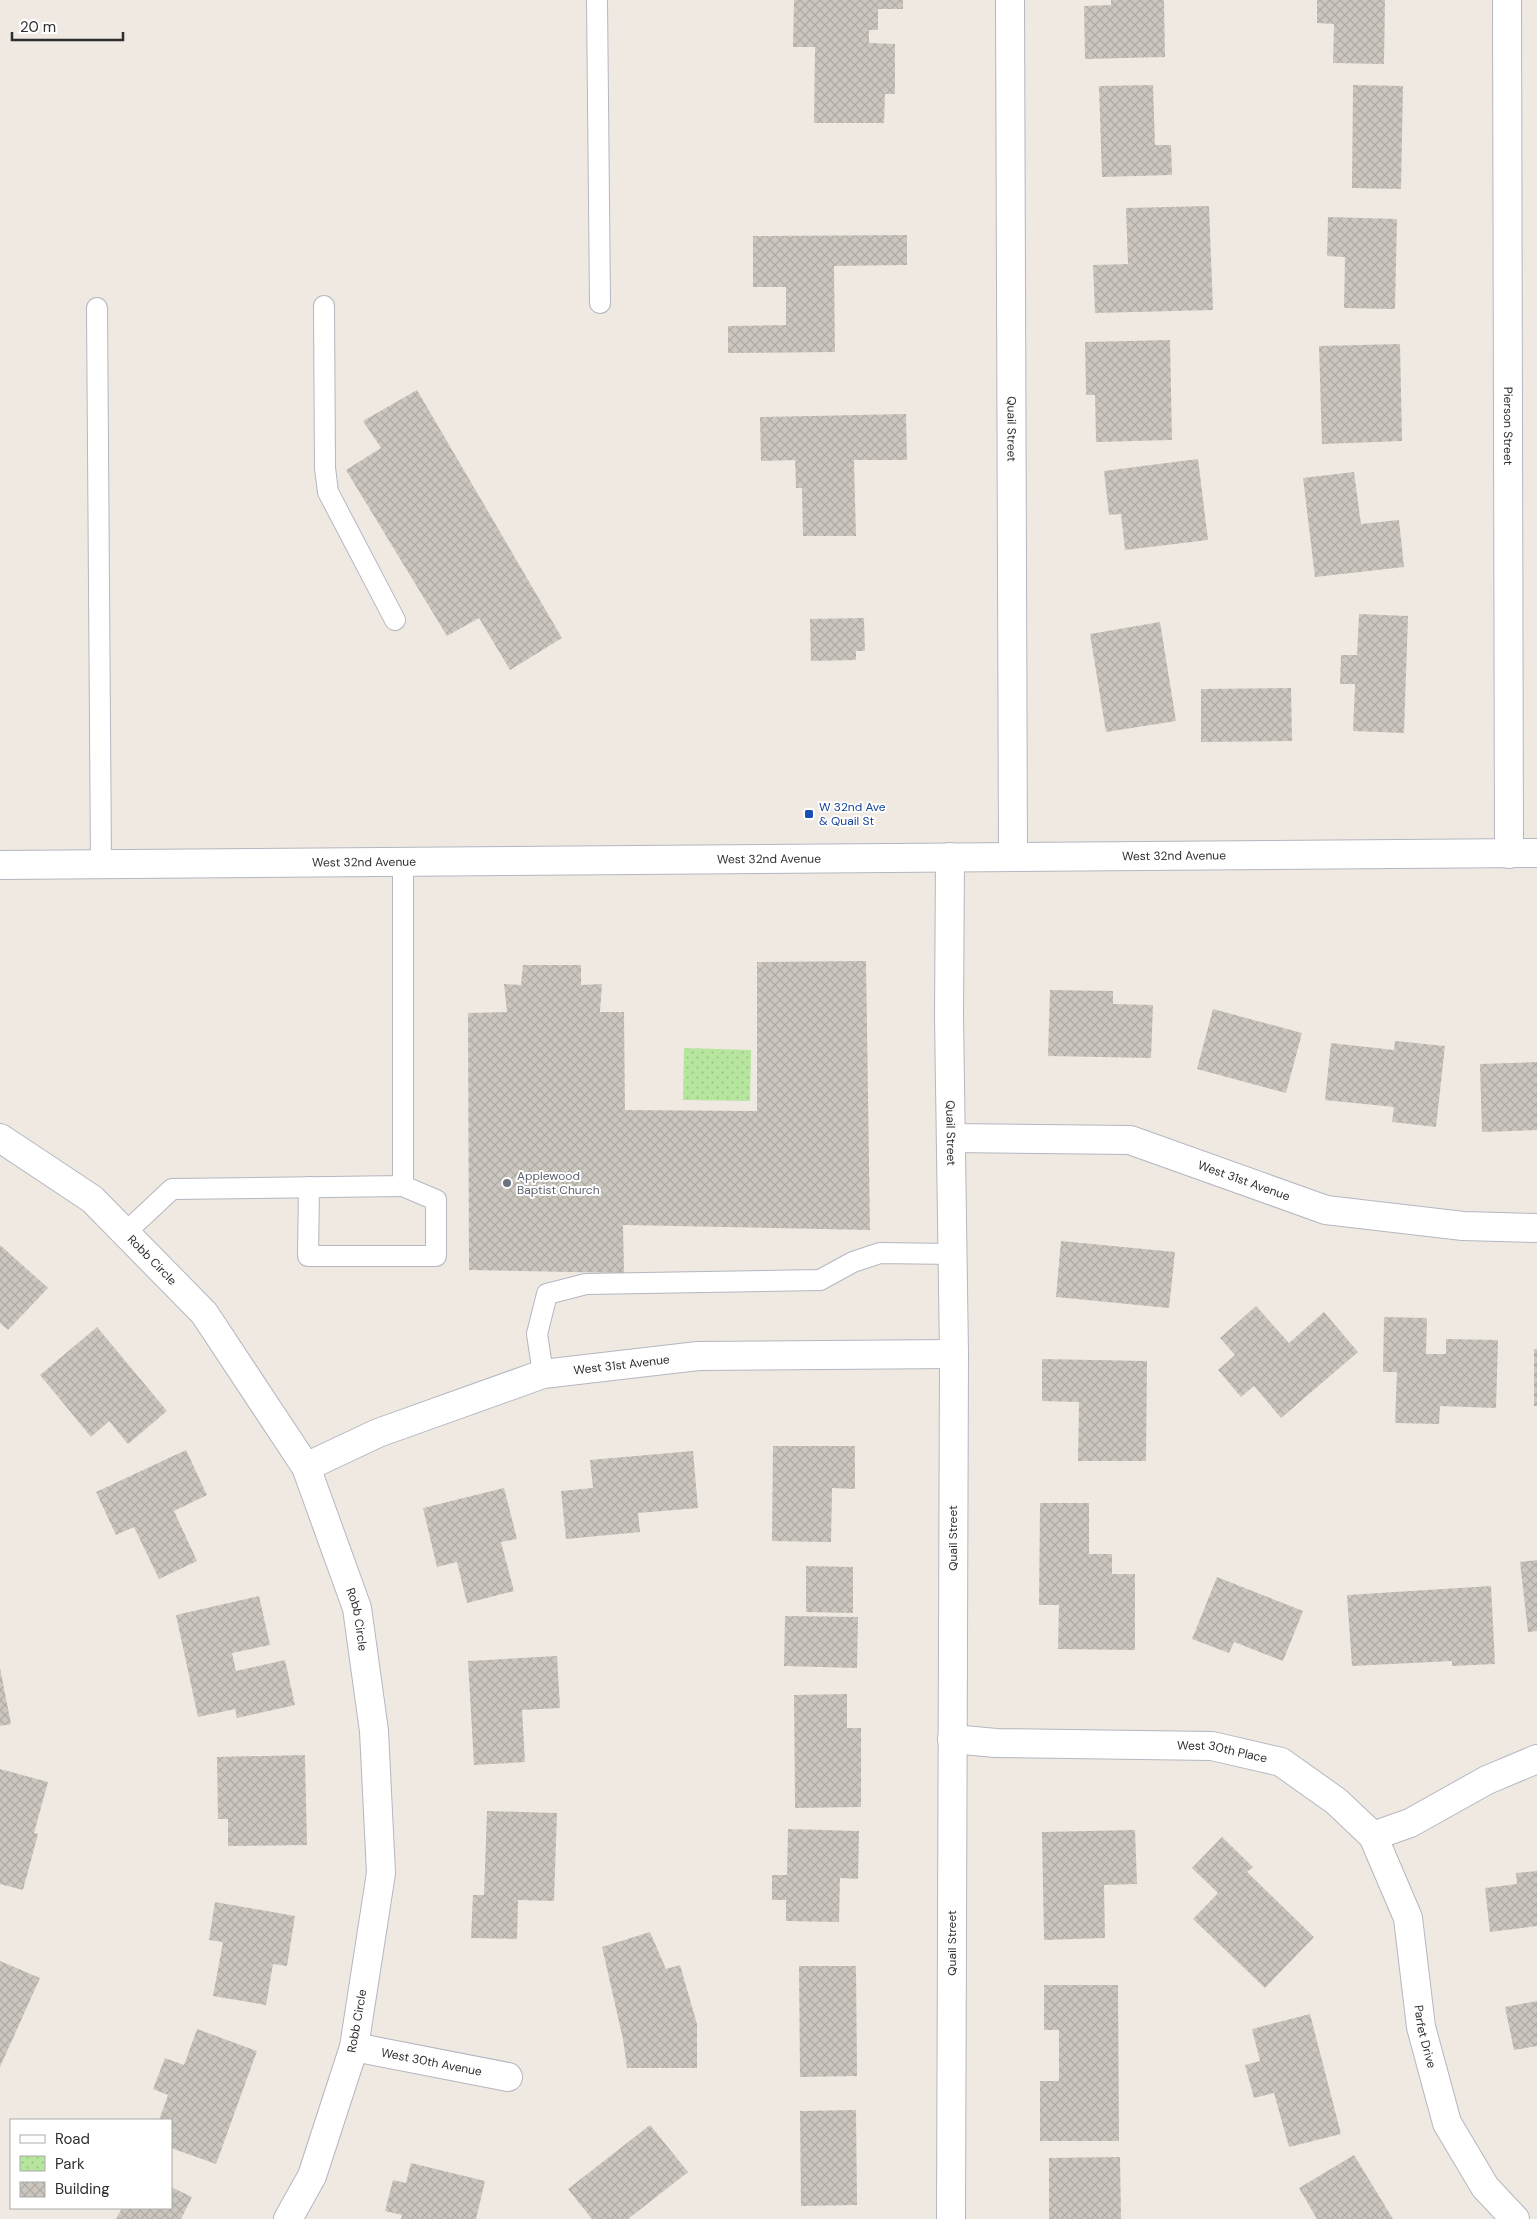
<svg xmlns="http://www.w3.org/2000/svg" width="1537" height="2219" viewBox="0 0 1537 2219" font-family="'DM Sans',sans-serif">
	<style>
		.park { fill: url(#park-dots) }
		.building { fill: url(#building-cross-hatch) }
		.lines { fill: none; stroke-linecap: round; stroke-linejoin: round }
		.lane-casing { stroke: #b4b7c1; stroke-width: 22 }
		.street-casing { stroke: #b4b7c1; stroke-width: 30 }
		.secondary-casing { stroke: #b4b7c1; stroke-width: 30 }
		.lane { stroke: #fff; stroke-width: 20 }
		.street { stroke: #fff; stroke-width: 28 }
		.secondary { stroke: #fff; stroke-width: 28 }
		.transit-dot { fill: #1a4fb4; stroke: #fff; stroke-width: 2 }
		.worship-dot { fill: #6b7280; stroke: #fff; stroke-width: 2 }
		.labels { text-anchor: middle; stroke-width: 4; stroke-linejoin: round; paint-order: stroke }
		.street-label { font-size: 12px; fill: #2e2e2e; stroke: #fff }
		.transit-label { font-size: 12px; fill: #164399; stroke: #fff; text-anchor: start }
		.worship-label { font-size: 12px; fill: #5b616d; stroke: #fff; text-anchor: start }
	</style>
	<defs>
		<pattern id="park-dots" width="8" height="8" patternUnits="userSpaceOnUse" patternTransform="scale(1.25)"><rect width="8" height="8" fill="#b6e59e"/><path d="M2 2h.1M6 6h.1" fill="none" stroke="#9dc588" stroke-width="1.8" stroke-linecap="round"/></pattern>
		<pattern id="building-cross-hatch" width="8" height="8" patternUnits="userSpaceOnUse" patternTransform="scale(1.25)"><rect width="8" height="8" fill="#cbc7bf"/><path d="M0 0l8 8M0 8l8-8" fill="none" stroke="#afaba4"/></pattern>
	</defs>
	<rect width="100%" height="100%" fill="#efe9e1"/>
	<polygon class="park" points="684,1048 751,1050 750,1101 683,1100"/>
	<g class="building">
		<polygon points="794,0 903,0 903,9 878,9 878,30 869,30 869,43 895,44 895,94 885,94 884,123 814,123 815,47 793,47"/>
		<polygon points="1111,0 1164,0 1165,57 1085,59 1084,6 1111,5"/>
		<polygon points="1317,0 1385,0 1384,64 1333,63 1334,24 1317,23"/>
		<polygon points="1153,85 1155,145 1171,145 1172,175 1102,177 1099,86"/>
		<polygon points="1353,85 1403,86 1401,189 1352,188"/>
		<polygon points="1209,206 1213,310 1095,313 1093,265 1128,264 1126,208"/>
		<polygon points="1328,217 1397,219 1395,309 1344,308 1345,257 1327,256"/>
		<polygon points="907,235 907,265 834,266 835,352 728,353 728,326 786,325 786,287 753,287 753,236"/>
		<polygon points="1170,340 1172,440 1096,442 1095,395 1086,395 1085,342"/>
		<polygon points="1400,344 1402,441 1322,444 1319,346"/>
		<polygon points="417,390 562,638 510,670 479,618 447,636 346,470 381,448 363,421"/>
		<polygon points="906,414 907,460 854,460 856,536 803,536 802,488 796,488 795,460 761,461 760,417"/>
		<polygon points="1198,459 1208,540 1125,550 1121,514 1109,515 1104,471"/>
		<polygon points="1354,472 1361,524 1399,520 1404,567 1315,577 1303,478"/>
		<polygon points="1359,614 1408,616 1404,733 1353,731 1355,684 1340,684 1341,655 1357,655"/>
		<polygon points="864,618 865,651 856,651 856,660 811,661 810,619"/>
		<polygon points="1160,622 1176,721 1106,732 1090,634"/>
		<polygon points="1291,688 1292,741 1201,742 1201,689"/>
		<polygon points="866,961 870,1230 623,1225 624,1273 469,1270 468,1013 507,1012 504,984 521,985 523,965 581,965 581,985 602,984 600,1012 624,1012 625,1110 757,1111 757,962"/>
		<polygon points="1050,990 1113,991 1113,1004 1153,1005 1151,1058 1048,1056"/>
		<polygon points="1213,1009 1302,1033 1286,1093 1197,1069"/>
		<polygon points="1395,1041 1445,1046 1436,1127 1392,1122 1394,1107 1325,1100 1331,1043 1394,1050"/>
		<polygon points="1537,1062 1537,1130 1482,1132 1480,1064"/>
		<polygon points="1061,1241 1175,1252 1169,1308 1056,1297"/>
		<polygon points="0,1245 48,1288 8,1330 0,1323"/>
		<polygon points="1256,1306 1289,1343 1324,1312 1358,1352 1281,1418 1254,1386 1241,1397 1218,1370 1235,1355 1220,1338"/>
		<polygon points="1384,1317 1427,1318 1426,1354 1446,1354 1446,1339 1498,1340 1496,1408 1440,1406 1439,1424 1395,1423 1397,1372 1383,1372"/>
		<polygon points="97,1327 167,1411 128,1444 109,1421 91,1437 40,1375"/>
		<rect x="1534" y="1349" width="3" height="57"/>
		<polygon points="1042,1359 1147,1361 1146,1461 1078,1461 1079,1402 1042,1401"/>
		<polygon points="773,1446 855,1446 855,1489 832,1488 831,1542 772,1541"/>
		<polygon points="186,1450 207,1495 174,1511 197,1561 159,1579 134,1527 116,1535 96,1492"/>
		<polygon points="693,1451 698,1508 638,1513 640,1532 566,1539 561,1491 593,1488 590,1460"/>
		<polygon points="504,1488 517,1539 501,1542 514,1591 467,1603 457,1562 437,1567 423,1508"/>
		<polygon points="1040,1503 1089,1503 1089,1554 1112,1554 1112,1574 1135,1574 1135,1650 1058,1649 1059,1605 1039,1605"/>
		<polygon points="1537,1560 1537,1631 1528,1632 1520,1562"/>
		<polygon points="806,1566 853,1567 853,1613 806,1612"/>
		<polygon points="1217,1577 1303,1611 1283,1661 1234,1642 1229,1653 1192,1639"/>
		<polygon points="1491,1586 1495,1664 1452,1666 1452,1661 1352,1666 1347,1595"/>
		<polygon points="259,1596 270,1645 232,1653 236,1671 285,1660 295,1705 237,1718 235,1709 198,1717 176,1615"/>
		<polygon points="785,1616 858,1617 857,1668 784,1666"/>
		<polygon points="557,1656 560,1708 522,1710 525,1762 474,1765 468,1661"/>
		<polygon points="0,1668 11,1724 0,1726"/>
		<polygon points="847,1694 847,1728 861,1728 861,1807 795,1808 794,1695"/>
		<polygon points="305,1755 307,1845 228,1846 228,1819 218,1819 217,1757"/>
		<polygon points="0,1769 48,1782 34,1833 38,1834 23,1890 0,1884"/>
		<polygon points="487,1811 557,1813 554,1901 518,1900 517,1939 471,1938 473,1895 484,1895"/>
		<polygon points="788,1829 859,1831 858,1879 840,1878 839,1922 786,1921 786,1900 772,1900 772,1875 787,1875"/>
		<polygon points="1135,1830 1137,1884 1104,1885 1105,1938 1044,1940 1042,1832"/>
		<polygon points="1222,1837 1253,1867 1247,1872 1314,1937 1265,1988 1193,1919 1218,1893 1192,1868"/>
		<polygon points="1537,1871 1537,1926 1490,1932 1485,1888 1517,1884 1516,1873"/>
		<polygon points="215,1902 295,1916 287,1966 273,1964 266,2005 213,1996 223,1942 209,1940"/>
		<polygon points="650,1932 666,1969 680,1965 697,2024 697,2068 627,2068 623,2039 602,1947"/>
		<polygon points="0,1961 40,1978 0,2067"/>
		<polygon points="799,1966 856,1966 857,2076 800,2077"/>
		<polygon points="1044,1985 1118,1985 1119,2141 1040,2141 1040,2081 1059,2081 1059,2030 1044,2030"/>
		<polygon points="1537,2001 1537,2046 1514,2050 1505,2007"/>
		<polygon points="1310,2014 1341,2134 1289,2147 1274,2093 1254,2098 1245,2065 1260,2061 1252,2029"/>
		<polygon points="197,2029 257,2051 216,2164 171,2148 171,2120 159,2120 168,2095 153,2089 165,2058 184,2065"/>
		<polygon points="856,2110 857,2205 801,2206 800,2111"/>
		<polygon points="650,2125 688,2172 628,2219 592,2219 568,2189"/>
		<polygon points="1354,2155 1393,2219 1317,2219 1299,2188"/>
		<polygon points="1120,2157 1121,2219 1049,2219 1049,2158"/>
		<polygon points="411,2163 485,2181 476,2219 401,2219 402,2215 385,2211 393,2180 406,2183"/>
		<polygon points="171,2187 192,2197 181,2219 116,2219 122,2208 171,2208"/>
	</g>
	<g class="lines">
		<g class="lane-casing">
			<g id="lane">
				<polyline points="597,0 600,303"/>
				<polyline points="324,306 325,468 328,492 395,620"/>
				<polyline points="97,308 101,864"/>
				<polyline points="309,1187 308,1256 436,1256 436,1200 403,1186"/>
				<polyline points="125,1233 172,1189 403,1186 403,862"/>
				<polyline points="543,1374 537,1334 547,1294 586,1284 820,1280 853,1262 880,1253 953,1254"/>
			</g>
		</g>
		<g class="street-casing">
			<g id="street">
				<path id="s1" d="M1010,0L1013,857"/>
				<path id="s2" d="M1507,0L1509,854"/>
				<path id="s3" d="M950,857L949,1017L954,1354L951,2219"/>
				<path id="s4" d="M0,1138L92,1199L204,1313L306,1467L357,1608L374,1731L381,1873L354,2047L312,2176L288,2219"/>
				<path id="s5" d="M951,1138L1130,1140L1326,1210L1463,1226L1537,1228"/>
				<path id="s6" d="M306,1467L378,1433L543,1374L698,1356L954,1354"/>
				<path id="s7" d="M952,1739L996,1743L1212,1746L1281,1762L1336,1801L1373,1836L1410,1823L1487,1780L1537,1759"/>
				<path id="s8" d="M1373,1836L1408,1918L1421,2027L1447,2123L1485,2187L1515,2219"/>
				<path id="s9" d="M354,2047L508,2077"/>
			</g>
		</g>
		<g class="secondary-casing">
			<g id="secondary">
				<path id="s10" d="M0,865L1537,853"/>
			</g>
		</g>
		<use href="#lane" class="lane"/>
		<use href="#street" class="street"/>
		<use href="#secondary" class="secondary"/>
	</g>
	<rect class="transit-dot" x="804" y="809" width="10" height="10" rx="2.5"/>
	<circle class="worship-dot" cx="507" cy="1183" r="5"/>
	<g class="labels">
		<g class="street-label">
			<text dy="4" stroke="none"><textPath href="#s2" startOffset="426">Pierson Street</textPath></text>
			<text dy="4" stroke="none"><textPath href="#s1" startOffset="429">Quail Street</textPath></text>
			<text dy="4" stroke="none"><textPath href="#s10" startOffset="1174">West 32nd Avenue</textPath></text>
			<text dy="4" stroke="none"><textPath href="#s10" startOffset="769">West 32nd Avenue</textPath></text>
			<text dy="4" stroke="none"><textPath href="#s10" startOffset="364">West 32nd Avenue</textPath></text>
			<text dy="4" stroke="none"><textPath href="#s3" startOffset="276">Quail Street</textPath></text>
			<text dy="4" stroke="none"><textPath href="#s5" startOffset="300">West 31st Avenue</textPath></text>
			<text dy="4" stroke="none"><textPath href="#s4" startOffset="196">Robb Circle</textPath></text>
			<text dy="4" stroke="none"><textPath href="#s6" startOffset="334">West 31st Avenue</textPath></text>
			<text transform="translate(953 1538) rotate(-90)" y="4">Quail Street</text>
			<text dy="4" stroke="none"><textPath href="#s4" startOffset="616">Robb Circle</textPath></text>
			<text dy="4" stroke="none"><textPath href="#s7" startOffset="271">West 30th Place</textPath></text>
			<text transform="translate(952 1943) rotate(-90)" y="4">Quail Street</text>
			<text transform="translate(357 2021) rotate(-80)" y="4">Robb Circle</text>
			<text dy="4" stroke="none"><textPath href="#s8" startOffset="209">Parfet Drive</textPath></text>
			<text dy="4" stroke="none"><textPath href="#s9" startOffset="79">West 30th Avenue</textPath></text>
		</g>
		<g class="transit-label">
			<text x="819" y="811">W 32nd Ave<tspan x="819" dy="14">&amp; Quail St</tspan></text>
		</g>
		<g class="worship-label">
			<text x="517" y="1180">Applewood<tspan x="517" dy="14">Baptist Church</tspan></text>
		</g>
	</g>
	<rect x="10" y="2119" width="162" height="90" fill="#ffffff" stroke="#ababab"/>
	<rect x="20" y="2135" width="25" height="8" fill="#ffffff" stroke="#ababab"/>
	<text x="55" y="2144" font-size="15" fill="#2e2e2e">Road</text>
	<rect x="20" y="2156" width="25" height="15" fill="url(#park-dots)" stroke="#ababab"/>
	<text x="55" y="2169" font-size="15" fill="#2e2e2e">Park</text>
	<rect x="20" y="2182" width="25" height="15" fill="url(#building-cross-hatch)" stroke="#ababab"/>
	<text x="55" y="2194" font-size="15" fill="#2e2e2e">Building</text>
	<path d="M12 32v8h111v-8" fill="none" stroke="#2e2e2e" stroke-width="2.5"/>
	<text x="20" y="32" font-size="15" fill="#2e2e2e" stroke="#ffffff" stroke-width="4" paint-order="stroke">20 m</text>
</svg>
